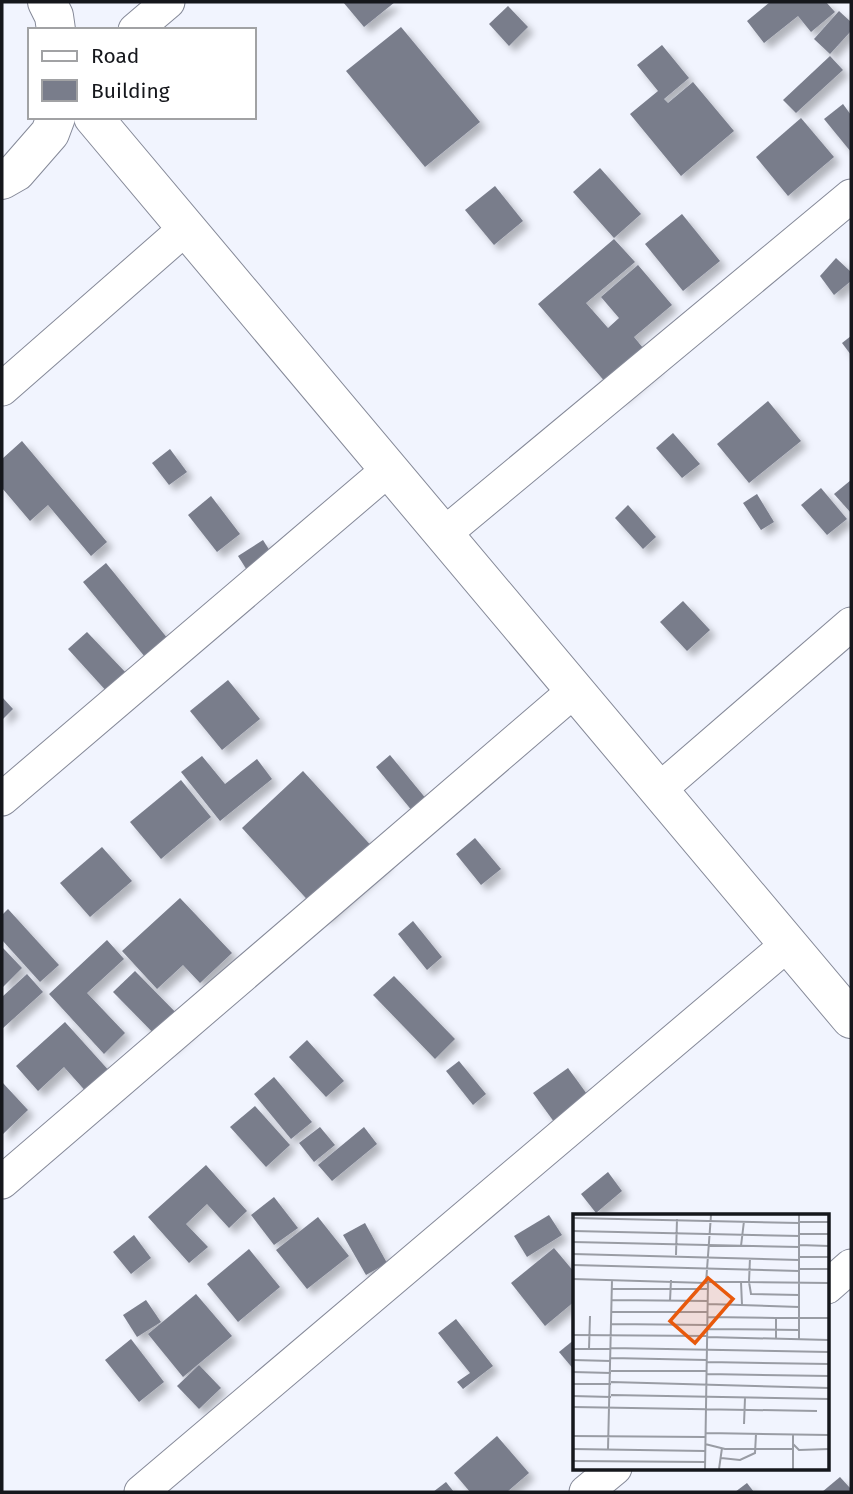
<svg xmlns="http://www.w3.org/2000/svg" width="853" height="1494" viewBox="0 0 853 1494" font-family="'Fira Sans',sans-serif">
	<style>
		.building { fill: #797d8b; filter: url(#shadow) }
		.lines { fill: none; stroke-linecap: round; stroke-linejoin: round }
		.street-casing { stroke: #858998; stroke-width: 35 }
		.secondary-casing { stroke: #858998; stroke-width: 40 }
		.street { stroke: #fff; stroke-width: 33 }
		.secondary { stroke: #fff; stroke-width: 38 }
		.inset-road { fill: none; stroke: #999ca4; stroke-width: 2 }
		.view { fill: #e8590c; fill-opacity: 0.15; stroke: #e8590c; stroke-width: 3.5 }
		.inset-edge { fill: none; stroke: #15171c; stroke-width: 3.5 }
	</style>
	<defs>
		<filter id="shadow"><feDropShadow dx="6" dy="6" stdDeviation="3.5" flood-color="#0004"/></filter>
	</defs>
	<rect width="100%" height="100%" fill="#f1f4fe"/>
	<g class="building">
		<polygon points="343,2 395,2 364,27"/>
		<polygon points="770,2 826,2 835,12 811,32 798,16 764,43 747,21"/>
		<polygon points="508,6 528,27 509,46 489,24"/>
		<polygon points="839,11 851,22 851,31 830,54 814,39"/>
		<polygon points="401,27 480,122 425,167 346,71"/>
		<polygon points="662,45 689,78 664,99 668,103 693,82 734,131 681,176 630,114 658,91 637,65"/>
		<polygon points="830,56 843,70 796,113 783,100"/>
		<polygon points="843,104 851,115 851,152 824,119"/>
		<polygon points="801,118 834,157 788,196 756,157"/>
		<polygon points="600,168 641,214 614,238 573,192"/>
		<polygon points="495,186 523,221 494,245 465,210"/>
		<polygon points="682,214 720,261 683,291 645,244"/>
		<polygon points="614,239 635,262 586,303 608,328 619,318 601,297 638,265 672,305 634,337 657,365 619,398 538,304"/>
		<polygon points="836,258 851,272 851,281 834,295 820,276"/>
		<polygon points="851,336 851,355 842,343"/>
		<polygon points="768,401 801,441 749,483 717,444"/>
		<polygon points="673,433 700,464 682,478 656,448"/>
		<polygon points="22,441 107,542 91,556 48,505 30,521 2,488 2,459"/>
		<polygon points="170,449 187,472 169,485 152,463"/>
		<polygon points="851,480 851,513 834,494"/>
		<polygon points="821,488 847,519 827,535 801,505"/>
		<polygon points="757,494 774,522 761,530 743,503"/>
		<polygon points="211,496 240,534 217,552 188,515"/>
		<polygon points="628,505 656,537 643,549 615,518"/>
		<polygon points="263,540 275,559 250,575 238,556"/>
		<polygon points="106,563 173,645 150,663 83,582"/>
		<polygon points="683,601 710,630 687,651 660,622"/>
		<polygon points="87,632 129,676 109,694 68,649"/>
		<polygon points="228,680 260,719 222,750 190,711"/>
		<polygon points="2,697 13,709 2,720"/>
		<polygon points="390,755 432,806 418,818 376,767"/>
		<polygon points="202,756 225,784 257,759 272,779 220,821 181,772"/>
		<polygon points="303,771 386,862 324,918 242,828"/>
		<polygon points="181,780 211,817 161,859 130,822"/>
		<polygon points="475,838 501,869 481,885 456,854"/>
		<polygon points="102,847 132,881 90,917 60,883"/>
		<polygon points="180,898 232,953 200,983 183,965 157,989 122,951"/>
		<polygon points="8,909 59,965 40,982 2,940 2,915"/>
		<polygon points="413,921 442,957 427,970 398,934"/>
		<polygon points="107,940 124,959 87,993 125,1033 104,1054 49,994"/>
		<polygon points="3,948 22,968 2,988 2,949"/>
		<polygon points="135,971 190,1027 168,1048 113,992"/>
		<polygon points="27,974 43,992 2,1029 2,997"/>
		<polygon points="394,976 455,1039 435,1059 373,995"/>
		<polygon points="65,1022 121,1084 98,1105 64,1067 38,1091 16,1066"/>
		<polygon points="307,1040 344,1081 326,1097 289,1057"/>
		<polygon points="459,1061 486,1094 473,1105 446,1071"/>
		<polygon points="568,1068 592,1101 557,1126 533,1093"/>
		<polygon points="274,1077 312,1122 291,1139 254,1094"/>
		<polygon points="2,1082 28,1110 2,1135"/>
		<polygon points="255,1106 290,1145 266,1167 230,1127"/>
		<polygon points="320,1127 335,1145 314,1162 299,1143"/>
		<polygon points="364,1127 377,1144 332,1181 318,1165"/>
		<polygon points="206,1165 247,1211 229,1228 207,1204 186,1224 208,1247 189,1263 148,1217"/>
		<polygon points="608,1172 622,1191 596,1213 581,1194"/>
		<polygon points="274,1197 298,1228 274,1245 251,1215"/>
		<polygon points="549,1215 562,1235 527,1257 514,1236"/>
		<polygon points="318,1217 349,1256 307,1289 276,1250"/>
		<polygon points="365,1223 387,1263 366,1275 343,1235"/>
		<polygon points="134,1235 151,1258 131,1274 113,1252"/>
		<polygon points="554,1248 575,1273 575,1301 545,1326 511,1283"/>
		<polygon points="249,1249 280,1287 238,1322 207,1284"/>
		<polygon points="196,1294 232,1336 183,1377 148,1334"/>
		<polygon points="146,1300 161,1322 137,1337 123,1315"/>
		<polygon points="456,1319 493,1366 463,1389 457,1382 470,1373 438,1333"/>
		<polygon points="131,1339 164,1382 139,1402 105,1360"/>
		<polygon points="575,1339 575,1371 559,1352"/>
		<polygon points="199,1365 221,1388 199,1409 177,1386"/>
		<polygon points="497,1436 529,1473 507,1492 470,1492 454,1473"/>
		<polygon points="840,1477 851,1489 851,1492 822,1492"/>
		<polygon points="446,1482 454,1492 433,1492"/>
		<polygon points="747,1483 754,1492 735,1492"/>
	</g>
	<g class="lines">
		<g class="street-casing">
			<g id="street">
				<polyline points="135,30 168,2"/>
				<polyline points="2,389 186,228"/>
				<polyline points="444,534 851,196"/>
				<polyline points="659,790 851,624"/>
				<polyline points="2,799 389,469"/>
				<polyline points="2,1182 575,690"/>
				<polyline points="827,1287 851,1266"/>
				<polyline points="141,1492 788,944"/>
				<polyline points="586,1492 615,1468"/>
			</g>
		</g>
		<g class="secondary-casing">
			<g id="secondary">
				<polyline points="47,2 54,16 56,30"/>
				<polyline points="93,117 851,1019"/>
				<polyline points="2,180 16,172 50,133 56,117"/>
			</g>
		</g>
		<use href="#street" class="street"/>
		<use href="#secondary" class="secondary"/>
	</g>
	<g transform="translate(573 1214)">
		<rect width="256" height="256" fill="#f1f4fe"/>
		<path class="inset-road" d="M0,4L226,9M226,8H256M0,17L227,22M227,20H256M0,28L226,33M226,31L256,32M168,32L171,7M0,40L226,46M103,41L104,5M226,43H256M177,44L176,68L256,69M0,51L226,57M226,55H256M0,65L133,69L138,1M168,68L169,91M39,75H135M39,86L135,87M97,87L98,66M135,90L226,93M39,98H134M135,103L203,104M38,110L134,111M134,115L226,116M0,121L134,122M134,123L256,126M203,124V104H256M226,125V1M38,134L256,138M0,135H38M16,135L17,102M38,144L134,146M0,146L38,147M134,148L256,150M38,157H133M0,158L38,159M133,160L256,162M38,168L256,174M0,170H38M38,181L256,185M0,182L38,183M0,193L244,197M171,210L172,184M133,219L256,221M0,222L132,223M132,230L152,235H219M220,230L226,236L256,235M0,235L132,237M35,235L39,66M148,244L167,246L182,239L183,220M0,247L132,248M132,255L135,68H176L178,80L226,81M146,255L149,234M220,255V221"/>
		<path class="view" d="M135,64L160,85L122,129L97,107Z"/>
		<rect width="256" height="256" class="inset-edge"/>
	</g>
	<rect width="853" height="1494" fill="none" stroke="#15171c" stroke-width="7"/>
	<rect x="28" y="28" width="228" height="91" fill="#ffffff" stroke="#a1a2a4" stroke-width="2"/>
	<rect x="42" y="51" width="35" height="10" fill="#ffffff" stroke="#a1a2a4" stroke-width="2"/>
	<text x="91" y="63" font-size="21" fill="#15171c">Road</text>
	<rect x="42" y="80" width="35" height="21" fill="#797d8b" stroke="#a1a2a4" stroke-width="2"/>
	<text x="91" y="98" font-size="21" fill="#15171c">Building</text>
</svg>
